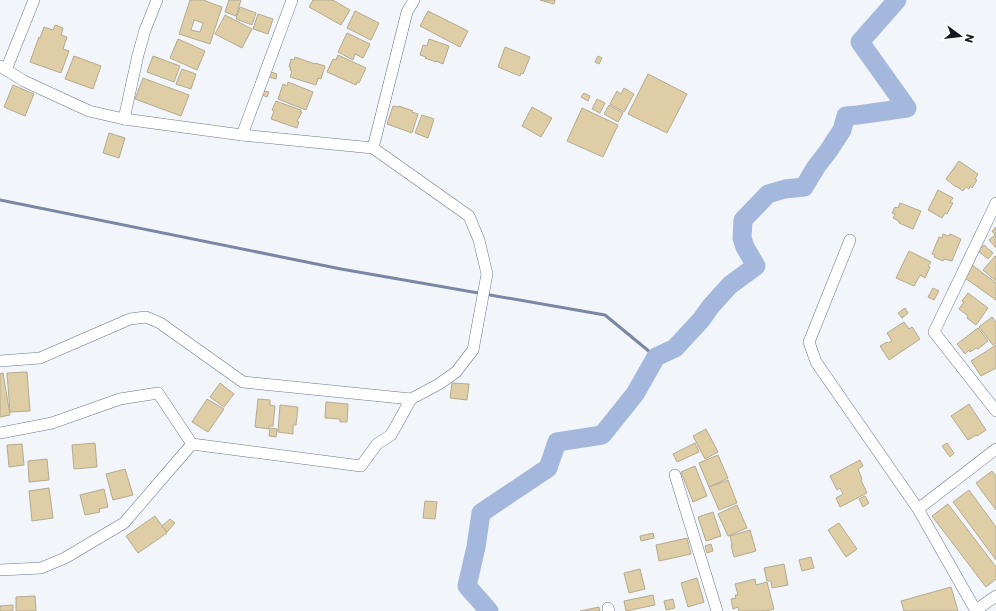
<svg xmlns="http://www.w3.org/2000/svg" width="996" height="611" viewBox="0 0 996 611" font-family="Poppins,sans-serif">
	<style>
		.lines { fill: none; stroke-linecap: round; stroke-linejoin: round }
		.stream { stroke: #7987a4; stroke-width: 3 }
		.river { stroke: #a4b7dc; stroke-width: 19 }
		.building { fill: #dfcea5; stroke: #b4aa90; fill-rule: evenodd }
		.street-casing { stroke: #6a768c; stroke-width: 12 }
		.street { stroke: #fff; stroke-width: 11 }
	</style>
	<rect width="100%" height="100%" fill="#f2f5fa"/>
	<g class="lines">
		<polyline class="stream" points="0,200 341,269 605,315 656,357"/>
		<polyline class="river" points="489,611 467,586 476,547 481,513 548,468 557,442 602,435 635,394 656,357 675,348 701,320 711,306 730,285 756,266 745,247 742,238 743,220 768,194 785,189 804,187 816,167 829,150 842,130 846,116 858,115 907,108 860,42 897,0"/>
	</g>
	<g class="building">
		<path d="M190,0H203L222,7L210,44L179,34ZM194,20L203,23L200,32L191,30Z"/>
		<polygon points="229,0 241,0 236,16 225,12"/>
		<polygon points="313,0 333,0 350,10 341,25 309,7"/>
		<polygon points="540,0 555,0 554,4"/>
		<polygon points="240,7 256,13 252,25 236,19"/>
		<polygon points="355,11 379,23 371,40 347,28"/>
		<polygon points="428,11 468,31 460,47 420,26"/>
		<polygon points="258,14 273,19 268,34 253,29"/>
		<polygon points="225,15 252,29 242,48 215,34"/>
		<polygon points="55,25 63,28 61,35 67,37 63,49 69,51 61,73 30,62 39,37 40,38 44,27 53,30"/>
		<polygon points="347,33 370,44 363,58 355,54 353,60 338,52"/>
		<polygon points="178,39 205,51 197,70 170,58"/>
		<polygon points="429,39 449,46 443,64 436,61 436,62 425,58 426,57 420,55 423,45 427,46"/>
		<polygon points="505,47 530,57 523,74 521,73 520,76 498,67"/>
		<polygon points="338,55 366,68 359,83 357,82 356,85 327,72 333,59 336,60"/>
		<polygon points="74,56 101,66 93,89 65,79"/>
		<polygon points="153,56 180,66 174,82 147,72"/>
		<polygon points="598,56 602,58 599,64 595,62"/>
		<polygon points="295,57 315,64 315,63 325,66 321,79 318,78 316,85 290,77 292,71 290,70 291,67 289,67 291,59 294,60"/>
		<polygon points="182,69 196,74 191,89 176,84"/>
		<polygon points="271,72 277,74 276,79 269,77"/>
		<polygon points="648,74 687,94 667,133 628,114"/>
		<polygon points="143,78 189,95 181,116 135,99"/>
		<polygon points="288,82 313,92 306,110 278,99 283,84 287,86"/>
		<polygon points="13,85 34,94 25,116 4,107"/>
		<polygon points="624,88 634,94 624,112 610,104 617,91 621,94"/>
		<polygon points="264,91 269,92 267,97 262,95"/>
		<polygon points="584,93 590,96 588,101 581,97"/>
		<polygon points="597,99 605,103 600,113 592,109"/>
		<polygon points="276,101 301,110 300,112 302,112 297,121 299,122 297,128 271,119 274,111 272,110"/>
		<polygon points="609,105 623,113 618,122 604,114"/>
		<polygon points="393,106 399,107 399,106 413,111 412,112 418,114 412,133 387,124"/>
		<polygon points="532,107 552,118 541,137 522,126"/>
		<polygon points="582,108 618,125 603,157 567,141"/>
		<polygon points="422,115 434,119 428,138 415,133"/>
		<polygon points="109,133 125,138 119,158 103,153"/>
		<polygon points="959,161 978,174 975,179 977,180 972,188 970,186 969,189 966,187 963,191 956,186 956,187 946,179"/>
		<polygon points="938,190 953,198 950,202 953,203 947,214 945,213 942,218 928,210"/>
		<polygon points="900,203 921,211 913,229 899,223 899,221 893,218 895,214 892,213 895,207 898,208"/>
		<polygon points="996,227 996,248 989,240 995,235 992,231"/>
		<polygon points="943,234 949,236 950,234 961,239 952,261 944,259 943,261 934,257 935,255 932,254 939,237 942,238"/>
		<polygon points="984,245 993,253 988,259 978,251"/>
		<polygon points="909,251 931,262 928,266 930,267 925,278 920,275 914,286 896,278"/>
		<polygon points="995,256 996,257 996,281 983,270"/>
		<polygon points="971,264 996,283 996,300 965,278"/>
		<polygon points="933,288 939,291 934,300 928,297"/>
		<polygon points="968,293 988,308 976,325 967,318 968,316 959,309 964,302 962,301"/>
		<polygon points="905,308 908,313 902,318 898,313"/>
		<polygon points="992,317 996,322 996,343 993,345 979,327"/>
		<polygon points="904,322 909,329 912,327 920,339 889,360 880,346 887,342 888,343 892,341 887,333"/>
		<polygon points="978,328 988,341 978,349 976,348 970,352 969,350 965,354 957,344"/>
		<polygon points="996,345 996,368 981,376 971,361"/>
		<polygon points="27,372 30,411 10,412 7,373"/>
		<polygon points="3,373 10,415 0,417 0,374"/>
		<polygon points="220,383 234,394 224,407 210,397"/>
		<polygon points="452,383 469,384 467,400 450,398"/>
		<polygon points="207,399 224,409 208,432 192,422"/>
		<polygon points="258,399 270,400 270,405 275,406 273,426 269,426 269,429 255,427"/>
		<polygon points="326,402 348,404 347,422 340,422 340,419 325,418"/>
		<polygon points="969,404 986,430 977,436 976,435 968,440 951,416"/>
		<polygon points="280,405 298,407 296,425 293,425 293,434 278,432"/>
		<polygon points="270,428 277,429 276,437 269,436"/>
		<polygon points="706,429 718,452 705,459 693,436"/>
		<polygon points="95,443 97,467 74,469 72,445"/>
		<polygon points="695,443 699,452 677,462 673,454"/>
		<polygon points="947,443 954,453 950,457 942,446"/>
		<polygon points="22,444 24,465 9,467 7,445"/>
		<polygon points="718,455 728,478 709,487 699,463"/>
		<polygon points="47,459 49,480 29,482 28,461"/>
		<polygon points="860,460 863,466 858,469 862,479 861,480 867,493 840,507 836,498 843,494 840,488 837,490 830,476"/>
		<polygon points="695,466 707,496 693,502 681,472"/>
		<polygon points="125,469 133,495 113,500 106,474"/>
		<polygon points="992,471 996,476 996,510 976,483"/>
		<polygon points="728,480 737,503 719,510 709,487"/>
		<polygon points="49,488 53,518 32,521 29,491"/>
		<polygon points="104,489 108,507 99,509 100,512 85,515 80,495"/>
		<polygon points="969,490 996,527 996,560 953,502"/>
		<polygon points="865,496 869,503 863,507 859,499"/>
		<polygon points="425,501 437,502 435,519 423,518"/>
		<polygon points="948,504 996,567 996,579 986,587 932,516"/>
		<polygon points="737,505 747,528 728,536 718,514"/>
		<polygon points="713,512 721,536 706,541 698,517"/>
		<polygon points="155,516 167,533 138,553 126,536"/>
		<polygon points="170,519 175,523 167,532 162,526"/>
		<polygon points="839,523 857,549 846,557 828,530"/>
		<polygon points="750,530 756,551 734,557 731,545 732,545 730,536"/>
		<polygon points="653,533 654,538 641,541 640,536"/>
		<polygon points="687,538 691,554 659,561 656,545"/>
		<polygon points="711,544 713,551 707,553 705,546"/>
		<polygon points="811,557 814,568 802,571 799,560"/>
		<polygon points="784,564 788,585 772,588 771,581 767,581 764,568"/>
		<polygon points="640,569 645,589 629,593 624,573"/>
		<polygon points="697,578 704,602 688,607 681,583"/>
		<polygon points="755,579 756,585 767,582 774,609 766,611 739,611 738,607 733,609 731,599 736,598 735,595 738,595 735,584"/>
		<polygon points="951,587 958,611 904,611 901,601"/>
		<polygon points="653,595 655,605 626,611 624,601"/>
		<polygon points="35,596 36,611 16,611 16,597"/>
		<polygon points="673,599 675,608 666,610 664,601"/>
		<polygon points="13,605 13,611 0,611 0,606"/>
		<polygon points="599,607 600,611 580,611"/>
	</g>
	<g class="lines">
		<g class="street-casing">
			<g id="street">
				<polyline points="0,66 24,81 89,111 124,119 242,135 373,148 469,216 479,240 487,274 473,350 456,372 439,384 411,399 391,435 377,444 361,466 192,444 124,523 65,558 41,568 0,570"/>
				<polyline points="6,70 34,0"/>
				<polyline points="124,119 138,55 145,30 157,0"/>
				<polyline points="242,135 292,0"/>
				<polyline points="373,148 407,12 414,0"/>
				<polyline points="996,203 934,332 996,411"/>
				<polyline points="850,240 809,342 816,362 918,509 976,611"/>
				<polyline points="0,361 40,358 130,319 146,317 160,323 243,382 411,399"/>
				<polyline points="0,433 52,423 120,399 158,393 192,444"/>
				<polyline points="675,475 717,611"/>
				<polyline points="918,509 996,449"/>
				<polyline points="608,608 609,611"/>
				<polyline points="976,610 996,596"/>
			</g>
		</g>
		<use href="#street" class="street"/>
	</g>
	<g transform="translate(960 36) rotate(105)" stroke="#ffffff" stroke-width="3" paint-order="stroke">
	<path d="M0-3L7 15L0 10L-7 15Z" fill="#141821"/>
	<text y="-6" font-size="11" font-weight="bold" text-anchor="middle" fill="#141821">N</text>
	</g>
</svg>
